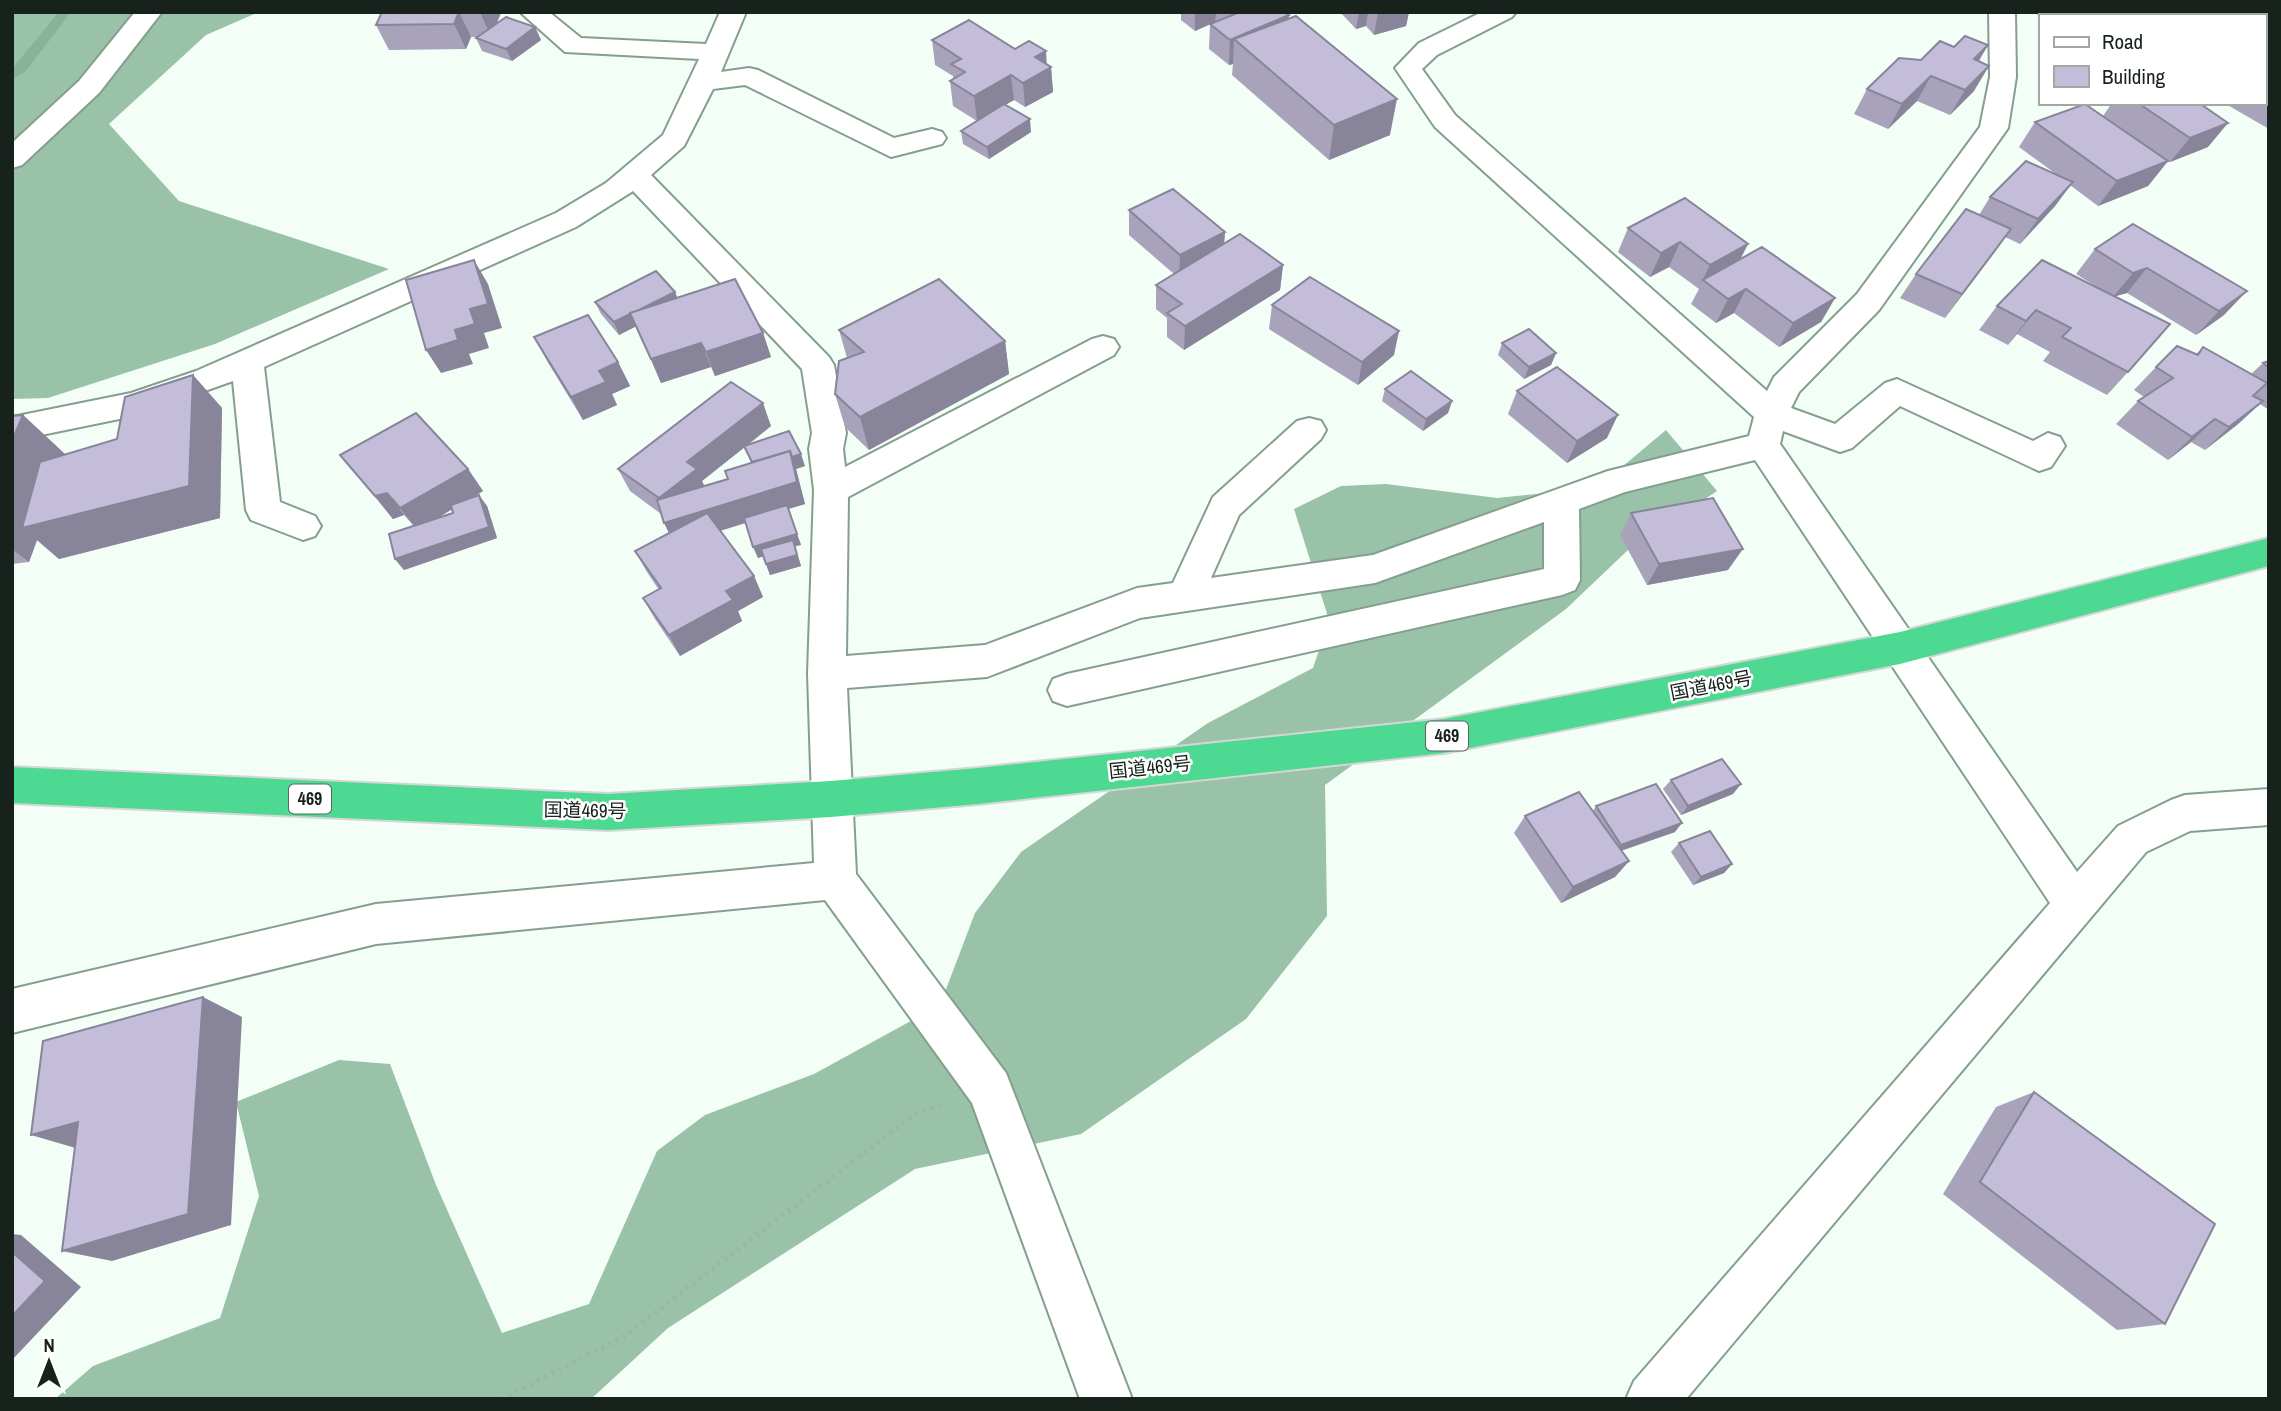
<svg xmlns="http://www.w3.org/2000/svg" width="2281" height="1411" viewBox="0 0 2281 1411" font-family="'Archivo Narrow','Noto Sans JP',sans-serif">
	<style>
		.forest { fill: #99c2a8 }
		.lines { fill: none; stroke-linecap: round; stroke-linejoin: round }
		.stream { fill: #89b299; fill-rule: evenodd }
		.street-casing { stroke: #849f8e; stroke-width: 4 }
		.secondary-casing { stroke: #849f8e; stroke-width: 4 }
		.highway-casing { stroke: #d5d7d6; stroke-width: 4 }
		.path { stroke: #a5afa9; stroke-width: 5; stroke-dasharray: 2 6; stroke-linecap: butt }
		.street { fill: #fff; fill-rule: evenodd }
		.secondary { fill: #fff; fill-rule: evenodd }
		.highway { fill: #4ed992; fill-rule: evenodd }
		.wall { fill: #a8a3bb; fill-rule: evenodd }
		.shaded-wall { fill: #888499 }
		.building { fill: #c3bdda; stroke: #888499; stroke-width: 2 }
		.labels { text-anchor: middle; stroke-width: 5; stroke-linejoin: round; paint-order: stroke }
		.shield { fill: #fff; stroke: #5d6460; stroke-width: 2 }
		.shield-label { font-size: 18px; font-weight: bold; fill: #18221c }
		.street-label { font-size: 19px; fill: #18221c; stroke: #fff }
	</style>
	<rect width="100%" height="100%" fill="#f3fef7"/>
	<g class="forest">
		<polygon points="12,12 259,12 206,35 109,124 179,201 389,269 215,344 48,398 12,399"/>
		<polygon points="1666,430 1717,491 1628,550 1566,609 1325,785 1327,916 1246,1019 1081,1134 915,1169 668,1328 591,1399 55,1399 93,1366 220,1318 259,1196 236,1102 339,1060 390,1064 436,1185 502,1333 589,1304 657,1151 705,1115 814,1074 940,1005 975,913 1021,852 1208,723 1313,668 1329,620 1294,509 1341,486 1386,484 1497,498 1597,488"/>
	</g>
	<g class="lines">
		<polygon class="stream" points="59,12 71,12 25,72 12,79 12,69"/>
		<g class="street-casing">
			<g id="street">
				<polygon points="520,12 549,12 581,38 706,44 720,12 746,12 721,72 749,68 758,70 894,138 932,129 942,132 946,138 942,144 891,157 745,85 713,89 684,146 651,175 829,357 834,365 846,433 843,449 845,467 1092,339 1103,336 1114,339 1119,347 1114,355 848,497 846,656 985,645 1137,588 1173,583 1213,497 1297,421 1309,418 1321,421 1326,430 1321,439 1239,515 1211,578 1373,555 1608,471 1749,436 1754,417 1435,127 1395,68 1419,43 1482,12 1516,12 1512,17 1437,55 1422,69 1455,115 1767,391 1774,377 1857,294 1980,127 1990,77 1989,12 2015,12 2016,77 2008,128 1879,310 1799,392 1791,408 1835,424 1885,383 1897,379 2033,441 2048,433 2060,437 2065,446 2051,467 2039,471 1900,406 1852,448 1840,452 1783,431 1780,444 2077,872 2118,826 2171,800 2185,795 2269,789 2269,825 2190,831 2146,852 1686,1399 1626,1399 1634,1381 2050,903 1755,460 1625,492 1579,509 1580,580 1575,590 1562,595 1067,706 1053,701 1048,690 1053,679 1067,674 1544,569 1544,522 1375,583 1140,618 987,677 847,688 856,874 1006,1073 1132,1399 1080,1399 972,1103 825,900 376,944 12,1033 12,989 376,904 814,863 808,674 814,490 809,449 812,433 802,369 633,191 576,227 264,367 280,502 315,516 321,526 315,536 303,540 251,520 246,510 233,381 134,416 12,441 12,417 131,393 196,371 556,213 606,183 663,135 699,59 565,52"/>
				<polygon points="2038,12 2066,12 2069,16 2041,16"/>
				<polygon points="2269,36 2269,52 2265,53 2265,37"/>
			</g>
		</g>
		<g class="secondary-casing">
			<polygon id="secondary" points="135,12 162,12 99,93 22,165 12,168 12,143 79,81"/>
		</g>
		<g class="highway-casing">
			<polygon id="highway" points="2269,538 2269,566 1900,664 1444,753 978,804 831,817 608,830 12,803 12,767 608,794 831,781 978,768 1444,719 1900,632"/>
		</g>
		<polyline class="path" points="502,1399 625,1336 915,1114 940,1106"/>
		<use href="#street" class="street"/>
		<use href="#secondary" class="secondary"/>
		<use href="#highway" class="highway"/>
	</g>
	<g class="wall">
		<polygon points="382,12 501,12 497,23 535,27 541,40 512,61 482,51 476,38 478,37 471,37 466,49 389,50 376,25"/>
		<polygon points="1181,12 1284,12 1289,15 1288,19 1390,135 1329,160 1232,75 1233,64 1229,65 1209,49 1210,24 1215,22 1195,31 1181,20"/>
		<polygon points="1340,12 1409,12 1406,26 1374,35 1366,26 1356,29"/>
		<polygon points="932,40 1046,51 1046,64 1051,67 1053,92 1025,107 1014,100 1005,105 1031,132 989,159 963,144 961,131 977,121 953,106 950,81 953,79 953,76 935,65"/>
		<polygon points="1988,45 1979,61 1974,91 1950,115 1917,101 1888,129 1854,114 1867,89 1921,60 1954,47"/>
		<polygon points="2265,57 2269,59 2269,129 2224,103 2265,103"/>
		<polygon points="2112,103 2199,103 2208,147 2170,162 2103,116"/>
		<polygon points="2035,122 2168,161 2148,186 2098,206 2070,185 2055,206 2020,244 2005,237 1945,318 1900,298 1916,274 1979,215 1990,197 2056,174 2019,147"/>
		<polygon points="1129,210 1225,232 1224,244 1283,265 1280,290 1184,350 1167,337 1167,318 1156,309 1156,285 1174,274 1129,235"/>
		<polygon points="2133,224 2224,315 2196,335 2127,293 2115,296 2128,372 2107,395 2043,361 2050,352 2017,334 2008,345 1979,330 1997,306 2102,290 2076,274 2095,249"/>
		<polygon points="1628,228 1741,259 1835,298 1821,322 1779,347 1734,313 1716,323 1691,304 1699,289 1669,267 1650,277 1618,252"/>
		<polygon points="675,292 677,298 763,333 771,357 715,376 711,367 661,383 636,326 619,335 601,314 595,302"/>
		<polygon points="1272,305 1394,355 1358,385 1269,329"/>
		<polygon points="839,330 1005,341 1009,374 869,450 845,427 835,394 847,358"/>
		<polygon points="534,337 618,362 630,386 612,394 617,405 583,420 547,361"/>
		<polygon points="1502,343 1556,353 1551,365 1524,379 1498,355"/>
		<polygon points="2203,347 2251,374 2263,363 2269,361 2269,410 2260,404 2238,424 2205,450 2191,442 2168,460 2116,424 2138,401 2144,397 2134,390 2156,367 2196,354"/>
		<polygon points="193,375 222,408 220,518 59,559 37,540 29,562 12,564 12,416 23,415 65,454 117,439"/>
		<polygon points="1385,389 1452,401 1448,413 1423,431 1382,401"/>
		<polygon points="1517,391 1607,438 1567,463 1508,414"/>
		<path d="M771,426L748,445L805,466L796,469L805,504L788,509L801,545L795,546L801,566L770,575L763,556L758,558L746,523L720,531L754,576L763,597L738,611L742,621L680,656L655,619L643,598L659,590L647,572L635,551L669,533L661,514L630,491L618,469ZM745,447L751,463L728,479L704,486L702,481Z"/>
		<path d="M340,455L468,469L483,491L475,496L487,506L497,538L404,570L395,559L414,526L404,515L393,519ZM452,509L453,513L438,518Z"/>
		<polygon points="1631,513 1728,570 1647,585 1620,535"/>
		<polygon points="1671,780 1733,794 1681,815 1663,789"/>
		<polygon points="1596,806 1675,832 1621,851 1629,861 1615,877 1561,903 1514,833 1525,816 1593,811"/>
		<polygon points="1679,843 1732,864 1724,873 1693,885 1671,852"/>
		<polygon points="2034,1092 2165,1324 2117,1330 1943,1194 1996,1107"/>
	</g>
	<g class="shaded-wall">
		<polygon points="459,12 471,37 466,49 454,24"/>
		<polygon points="480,12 501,13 491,37"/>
		<polygon points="1195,12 1216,12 1215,22 1195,31"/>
		<polygon points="1359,12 1368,12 1366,26 1356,29"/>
		<polygon points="1378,12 1409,12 1406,26 1374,35"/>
		<polygon points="1289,15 1286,40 1234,39 1233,64 1229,65 1230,40"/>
		<polygon points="535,27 541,40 512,61 506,49"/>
		<polygon points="1988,45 1973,70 1974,59"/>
		<polygon points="1046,51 1047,69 1051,67 1053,92 1025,107 1023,83 1035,57"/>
		<polygon points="1989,66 1974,91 1950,115 1965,90"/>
		<polygon points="1011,75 1014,100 977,121 974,96"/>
		<polygon points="1931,76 1917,101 1888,129 1902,104"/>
		<polygon points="1397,99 1390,135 1329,160 1334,125"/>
		<polygon points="1030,119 1031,132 989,159 987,147"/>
		<polygon points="2228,123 2208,147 2170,162 2190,138"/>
		<polygon points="2168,161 2148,186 2098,206 2117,181"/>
		<polygon points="2073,182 2055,206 2020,244 2038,219"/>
		<polygon points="2011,229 1994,253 1945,318 1962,294"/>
		<polygon points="1225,232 1223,256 1179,279 1180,255"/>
		<polygon points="1680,242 1669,267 1650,277 1661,253"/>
		<polygon points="1748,244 1736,268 1703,280 1698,289 1710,265"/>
		<polygon points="474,260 488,284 502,328 484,333 489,348 469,354 473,364 441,373 426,350 455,330 470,309"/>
		<polygon points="1283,265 1280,290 1184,350 1185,326"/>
		<polygon points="2147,268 2127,293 2113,297 2133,273"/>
		<polygon points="1746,289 1734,313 1716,323 1728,299"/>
		<polygon points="2247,291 2224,315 2196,335 2219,311"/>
		<polygon points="675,292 680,304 619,335 614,322"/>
		<polygon points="1835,298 1821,322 1779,347 1793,323"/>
		<polygon points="2036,310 2017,334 2008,345 2026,321"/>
		<polygon points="1399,331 1394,355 1358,385 1362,362"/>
		<polygon points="763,333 771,357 715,376 706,352"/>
		<polygon points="1005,341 1009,374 869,450 860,417"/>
		<polygon points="701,343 711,367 661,383 651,359"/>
		<polygon points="1556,353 1551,365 1524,379 1529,367"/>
		<polygon points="618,362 630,386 612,394 617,405 583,420 571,397 599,371"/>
		<polygon points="193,375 222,408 220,518 59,559 37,540 29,562 12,549 12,441 23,415 67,456 43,523"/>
		<polygon points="1452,401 1448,413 1423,431 1426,419"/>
		<polygon points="2263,401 2238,424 2205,450 2229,427"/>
		<polygon points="763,403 771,426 702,481 707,491 671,521 659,498 687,462"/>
		<polygon points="1618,415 1607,438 1567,463 1577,441"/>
		<polygon points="2215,419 2191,442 2168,460 2192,437"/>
		<polygon points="801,454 805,466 796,469 805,504 788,509 801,545 795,546 801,566 770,575 766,564 795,547 758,558 753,547 788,509 675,545 664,523 756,470"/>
		<polygon points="468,469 483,491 417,530 400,508"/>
		<polygon points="387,493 404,515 393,519 375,496"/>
		<polygon points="479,495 487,506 497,538 404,570 395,559"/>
		<polygon points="1743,549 1728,570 1647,585 1659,564"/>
		<polygon points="754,576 763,597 738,611 742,621 680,656 669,635 726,591"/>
		<polygon points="1741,784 1733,794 1681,815 1688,806"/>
		<polygon points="1682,823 1675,832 1614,853 1621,845"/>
		<polygon points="1629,861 1615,877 1561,903 1573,887"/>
		<polygon points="1732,864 1724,873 1693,885 1701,877"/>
		<polygon points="203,997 242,1017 231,1225 112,1261 62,1251"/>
		<polygon points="78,1122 79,1149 31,1135"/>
		<polygon points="12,1234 21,1235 81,1287 12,1360"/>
	</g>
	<g class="building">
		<polygon points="382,12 459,12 454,24 376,25"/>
		<polygon points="1237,12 1284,12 1289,15 1230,40 1210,24 1238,13"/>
		<polygon points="1296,16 1397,99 1334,125 1234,39"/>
		<polygon points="506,17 535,27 506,49 476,38"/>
		<polygon points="969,20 1015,49 1029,41 1046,51 1035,57 1051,67 1023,83 1011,75 974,96 950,81 965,72 951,64 961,59 932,40"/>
		<polygon points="1965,36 1988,45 1974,59 1989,66 1965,90 1931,76 1902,104 1867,89 1899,58 1921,60 1940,41 1954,47"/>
		<polygon points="2265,57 2269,59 2269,93 2265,91"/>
		<polygon points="2138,103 2199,103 2228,123 2190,138"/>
		<polygon points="1004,104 1030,119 987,147 961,131"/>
		<polygon points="2085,104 2168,161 2117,181 2035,122"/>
		<polygon points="2026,161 2073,182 2038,219 1990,197"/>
		<polygon points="1173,189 1225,232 1180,255 1129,210"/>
		<polygon points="1685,198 1748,244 1710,265 1680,242 1661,253 1628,228"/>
		<polygon points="1966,209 2011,229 1962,294 1916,274"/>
		<polygon points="2133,224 2247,291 2219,311 2147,268 2133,273 2095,249"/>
		<polygon points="1240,234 1283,265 1185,326 1167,313 1182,304 1156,285"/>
		<polygon points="1762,247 1835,298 1793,323 1746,289 1728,299 1703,280"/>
		<polygon points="474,260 488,304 470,309 475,324 455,330 458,340 426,350 406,280"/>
		<polygon points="2042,260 2170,324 2128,372 2062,337 2071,328 2036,310 2026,321 1997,306"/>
		<polygon points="656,271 675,292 637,311 630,313 630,314 614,322 595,302"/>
		<polygon points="1310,277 1399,331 1362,362 1272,305"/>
		<polygon points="735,279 763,333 706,352 701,343 651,359 630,313"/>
		<polygon points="939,279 1005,341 860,417 835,394 839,361 864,352 839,330"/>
		<polygon points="588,315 618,362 599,371 606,382 571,397 534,337"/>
		<polygon points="1529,329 1556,353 1529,367 1502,343"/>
		<polygon points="2177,346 2198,355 2203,347 2267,383 2253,396 2263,401 2229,427 2215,419 2192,437 2138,401 2173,378 2156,367"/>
		<polygon points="2269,361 2269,368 2263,363"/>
		<polygon points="1557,367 1618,415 1577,441 1517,391"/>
		<polygon points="1411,371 1452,401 1426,419 1385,389"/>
		<polygon points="193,375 189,486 22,528 40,462 117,439 125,397"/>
		<polygon points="731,382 763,403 687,462 697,469 659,498 618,469"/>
		<polygon points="416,413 468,469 400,508 387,493 375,496 340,455"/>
		<polygon points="23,415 12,441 12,416"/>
		<polygon points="789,431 801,454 792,457 790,451 752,462 744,446"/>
		<polygon points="790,451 797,482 664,523 657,500 728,479 725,471"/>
		<polygon points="479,495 489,527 395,559 389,534 453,513 451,505"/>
		<polygon points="1713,498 1743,549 1659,564 1631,513"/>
		<polygon points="787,505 797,534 753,547 744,518"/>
		<polygon points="707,513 754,576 726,591 733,600 669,635 643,598 661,588 635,551"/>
		<polygon points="793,540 797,555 766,564 761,549"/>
		<polygon points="1722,759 1741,784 1688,806 1671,780"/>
		<polygon points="1656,784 1682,823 1621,845 1596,806"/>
		<polygon points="1579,792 1629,861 1573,887 1525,816"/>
		<polygon points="1710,831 1732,864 1701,877 1679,843"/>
		<polygon points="203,997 188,1214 62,1251 78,1122 31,1135 43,1041"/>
		<polygon points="2034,1092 2215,1224 2165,1324 1980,1182"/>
		<polygon points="12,1252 45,1281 12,1316"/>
	</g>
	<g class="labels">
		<g class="shield">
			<rect x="1426" y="721.5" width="42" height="29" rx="5"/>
			<rect x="289" y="784.5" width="42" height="29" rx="5"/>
		</g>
		<g class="shield-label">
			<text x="1447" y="742">469</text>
			<text x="310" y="805">469</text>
		</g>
		<g class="street-label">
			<text transform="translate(1711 685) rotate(-11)" y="7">国道469号</text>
			<text transform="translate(1150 767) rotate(-6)" y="7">国道469号</text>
			<text transform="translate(585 810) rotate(1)" y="7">国道469号</text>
		</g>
	</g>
	<rect width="2281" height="1411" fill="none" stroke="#18221c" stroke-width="28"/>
	<rect x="2039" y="14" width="228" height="91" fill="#ffffff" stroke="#a3a7a4" stroke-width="2"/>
	<rect x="2054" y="37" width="35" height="10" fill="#ffffff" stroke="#a3a7a4" stroke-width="2"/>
	<text x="2102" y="49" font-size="21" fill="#18221c">Road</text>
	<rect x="2054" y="66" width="35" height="21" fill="#c3bdda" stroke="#a3a7a4" stroke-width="2"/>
	<text x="2102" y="84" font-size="21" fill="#18221c">Building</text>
	<g transform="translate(49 1362)" stroke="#ffffff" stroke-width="5" paint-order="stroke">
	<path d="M0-5L12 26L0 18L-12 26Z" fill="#18221c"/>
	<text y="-10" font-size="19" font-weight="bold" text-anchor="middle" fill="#18221c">N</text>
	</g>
</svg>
